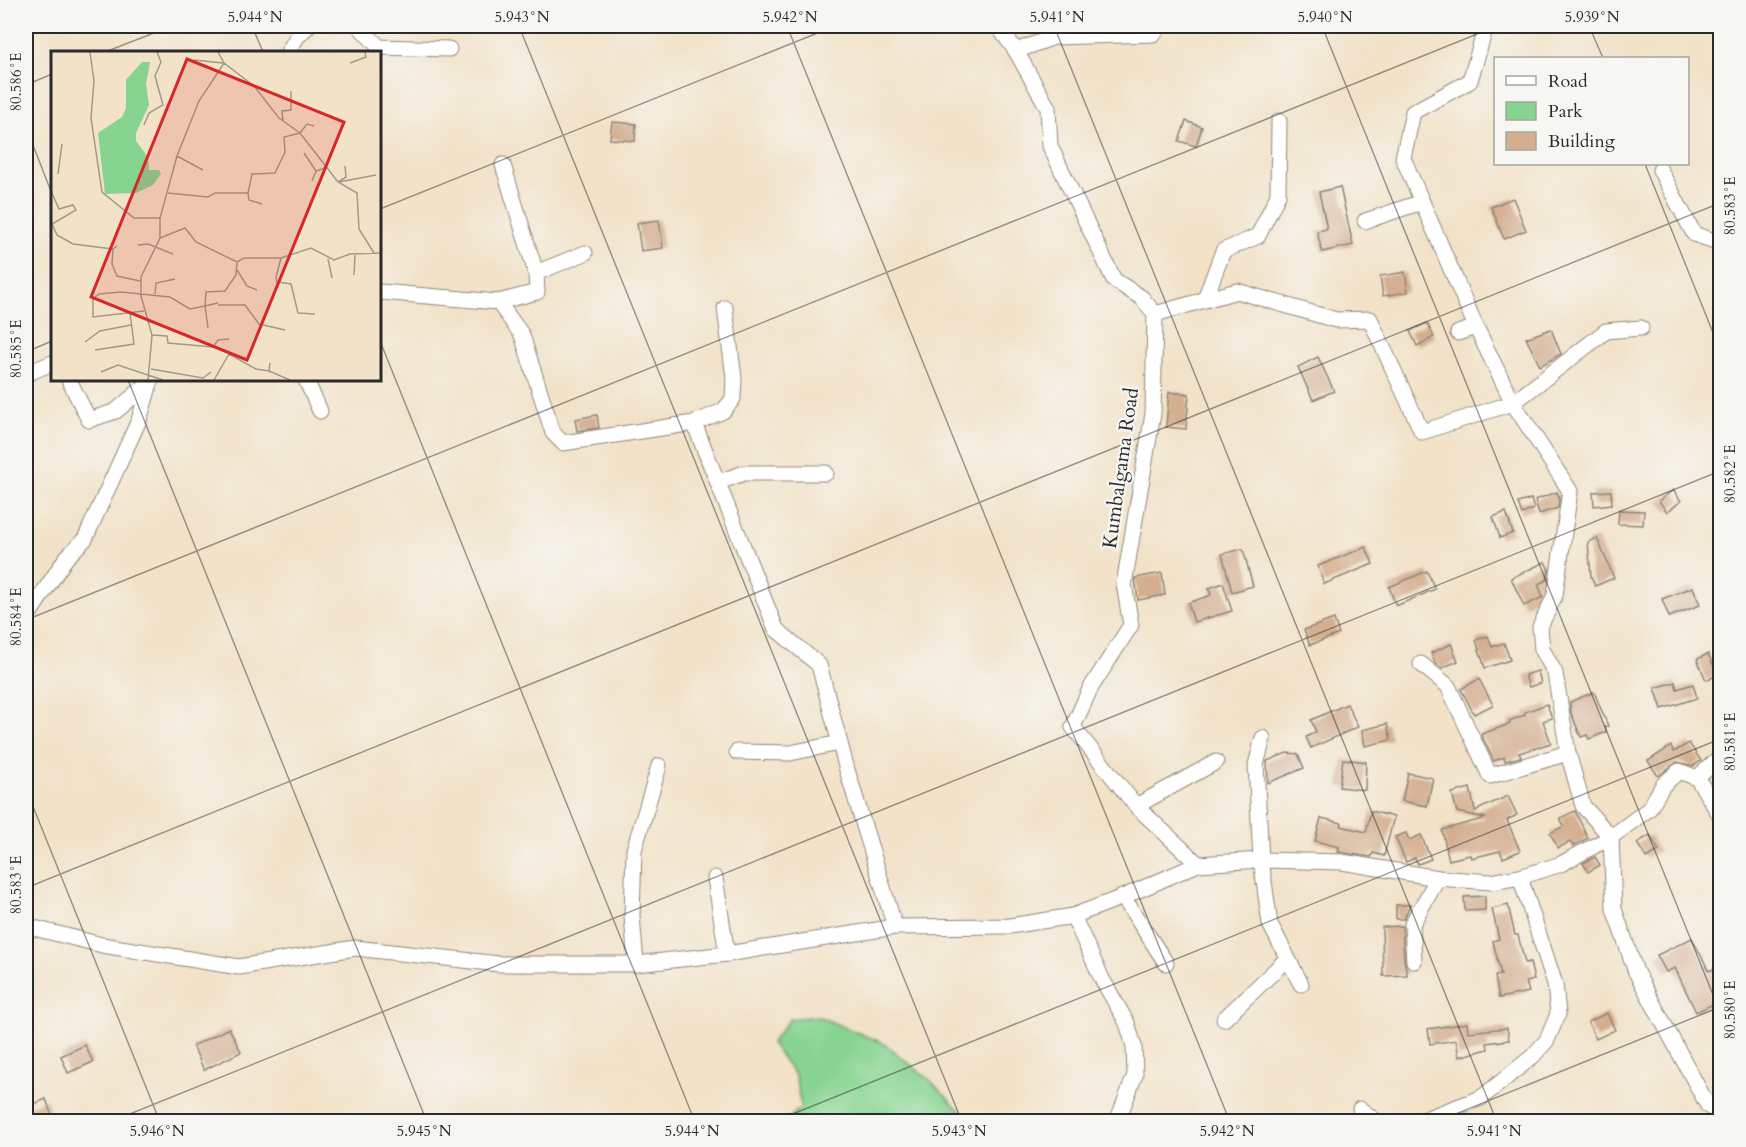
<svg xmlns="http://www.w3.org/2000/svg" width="1746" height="1147" viewBox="0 0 1746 1147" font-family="Cardo,serif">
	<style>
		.green { fill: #87d491; stroke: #59805e; stroke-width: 1.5 }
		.building { fill: #d4ae8f }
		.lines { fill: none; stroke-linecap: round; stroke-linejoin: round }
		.minor-casing { stroke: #8e867a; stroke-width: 17 }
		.minor { stroke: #fff; stroke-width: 15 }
		.ticks { fill: none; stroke: #2b2b2b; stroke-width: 1.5; stroke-opacity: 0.45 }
		.labels { text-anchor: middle; stroke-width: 4.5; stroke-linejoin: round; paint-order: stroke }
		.street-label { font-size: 20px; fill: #2b2b2b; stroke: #f6f6f2 }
		.inset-road { fill: none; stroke: #a29989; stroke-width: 1.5 }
		.view { fill: #d62828; fill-opacity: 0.15; stroke: #d62828; stroke-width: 3 }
		.inset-edge { fill: none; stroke: #2b2b2b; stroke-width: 3 }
		.neatline { fill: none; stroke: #2b2b2b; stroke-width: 2 }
		.ticks-label { font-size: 15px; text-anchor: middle; fill: #2b2b2b }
	</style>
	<rect width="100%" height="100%" fill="#f6f6f2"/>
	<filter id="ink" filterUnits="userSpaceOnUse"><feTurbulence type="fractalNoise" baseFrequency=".0167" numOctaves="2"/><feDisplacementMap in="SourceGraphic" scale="12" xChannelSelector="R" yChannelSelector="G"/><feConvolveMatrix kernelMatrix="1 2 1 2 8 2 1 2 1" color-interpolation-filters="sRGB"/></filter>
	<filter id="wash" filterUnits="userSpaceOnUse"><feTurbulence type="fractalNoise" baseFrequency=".008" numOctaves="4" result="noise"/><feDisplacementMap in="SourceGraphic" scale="24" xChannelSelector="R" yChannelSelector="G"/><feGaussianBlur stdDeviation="1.35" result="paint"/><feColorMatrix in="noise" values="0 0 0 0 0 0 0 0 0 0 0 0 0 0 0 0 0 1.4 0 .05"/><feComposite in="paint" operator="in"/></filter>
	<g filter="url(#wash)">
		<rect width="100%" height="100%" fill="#f2e2c8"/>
		<polygon class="green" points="817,1016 883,1043 929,1079 970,1121 786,1121 801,1107 795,1075 771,1043 790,1019"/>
		<g id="blocks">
			<g class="building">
				<polygon points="1186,121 1202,127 1196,146 1179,141"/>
				<polygon points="612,122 636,124 635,141 610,139"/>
				<polygon points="1340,187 1353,245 1322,252 1317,231 1327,229 1319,192"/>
				<polygon points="1513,198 1526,230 1504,239 1491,207"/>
				<polygon points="659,220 663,248 641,251 637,223"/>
				<polygon points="1405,272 1408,292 1383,296 1380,276"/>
				<polygon points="1427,323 1434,337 1417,346 1410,331"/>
				<polygon points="1551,329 1561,354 1540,366 1526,338"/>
				<polygon points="1318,357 1334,391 1313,400 1298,367"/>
				<polygon points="1169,392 1189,394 1186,429 1166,427"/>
				<polygon points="597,415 599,428 577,431 575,419"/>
				<polygon points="1673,490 1681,501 1667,512 1659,501"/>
				<polygon points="1611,491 1612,504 1594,506 1593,492"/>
				<polygon points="1557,492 1559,498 1558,508 1539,514 1535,500"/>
				<polygon points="1531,499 1534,509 1522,514 1518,503"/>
				<polygon points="1619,510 1644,511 1643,525 1618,524"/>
				<polygon points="1506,512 1513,533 1500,538 1493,517"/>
				<polygon points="1597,538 1614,578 1595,586 1591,576 1588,542"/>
				<polygon points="1366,547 1373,564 1324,584 1318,566"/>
				<polygon points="1243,549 1253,586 1232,592 1222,554"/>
				<polygon points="1545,562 1549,570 1547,580 1538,584 1543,597 1524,606 1511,578"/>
				<polygon points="1427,571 1435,589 1396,606 1389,587"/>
				<polygon points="1162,573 1165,595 1138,600 1135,578"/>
				<polygon points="1223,583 1232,611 1194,622 1188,603 1211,595 1209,588"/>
				<polygon points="1693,587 1700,605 1669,617 1662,599"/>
				<polygon points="1334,619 1339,634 1310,645 1304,630"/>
				<polygon points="1488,636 1492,647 1504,643 1510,660 1485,668 1476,640"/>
				<polygon points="1451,644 1458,661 1442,668 1435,663 1431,653"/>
				<polygon points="1708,654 1718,675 1706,680 1697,659"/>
				<polygon points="1538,671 1541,683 1529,687 1525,675"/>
				<polygon points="1479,679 1493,705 1474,714 1461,689"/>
				<polygon points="1675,682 1677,689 1693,684 1697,698 1662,709 1655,688"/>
				<polygon points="1594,692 1608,726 1605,727 1606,732 1589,739 1587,735 1581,737 1571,713 1570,702"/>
				<polygon points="1347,704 1358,727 1311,748 1306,737 1316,732 1311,720"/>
				<polygon points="1547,704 1552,718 1543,721 1551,743 1519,753 1521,757 1505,761 1504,757 1494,761 1481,734 1510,724 1509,721 1525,715 1525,712"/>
				<polygon points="1387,724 1391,740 1365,746 1362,730"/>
				<polygon points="1689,743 1701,761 1693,766 1677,762 1658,776 1648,761 1671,746 1674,752"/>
				<polygon points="1287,753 1298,754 1304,768 1268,783 1267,761"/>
				<polygon points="1343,759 1366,762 1365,790 1339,787"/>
				<polygon points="1408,773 1433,778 1427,806 1402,801"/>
				<polygon points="1470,788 1475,811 1508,796 1517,815 1507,820 1520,851 1503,858 1500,851 1471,858 1470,855 1449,860 1442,830 1486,818 1457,812 1452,793"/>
				<polygon points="1371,811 1394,817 1384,856 1373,853 1371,857 1338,852 1339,847 1315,841 1321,818 1342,823 1341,826 1366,832"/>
				<polygon points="1575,811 1588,838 1573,846 1570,842 1558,848 1550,833 1564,826 1560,818"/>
				<polygon points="1406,833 1409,840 1421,835 1431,859 1418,864 1415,858 1406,862 1395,837"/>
				<polygon points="1650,835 1659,851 1646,858 1637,843"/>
				<polygon points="1595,857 1600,865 1588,872 1583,863"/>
				<polygon points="1485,896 1485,910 1465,911 1464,897"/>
				<polygon points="1396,905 1410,905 1404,919 1396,919"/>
				<polygon points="1508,905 1515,935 1518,935 1525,963 1530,962 1534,980 1526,982 1529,992 1499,998 1495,976 1501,975 1493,941 1499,939 1492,909"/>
				<polygon points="1402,926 1404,959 1407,975 1383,976 1382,927"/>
				<polygon points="1692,938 1709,971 1720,966 1720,988 1713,991 1718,1002 1696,1012 1675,968 1666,972 1657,955"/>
				<polygon points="1607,1013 1615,1030 1596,1039 1588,1022"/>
				<polygon points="1467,1023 1468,1032 1507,1028 1509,1040 1487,1043 1488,1049 1459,1057 1456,1040 1430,1044 1428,1029"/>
				<polygon points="229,1028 241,1052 204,1070 193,1046"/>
				<polygon points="85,1045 93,1062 68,1073 61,1056"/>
				<polygon points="46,1099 54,1122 35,1122 29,1106"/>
			</g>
		</g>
	</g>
	<g filter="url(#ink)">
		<use href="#blocks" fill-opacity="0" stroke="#8e867a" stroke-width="1.5"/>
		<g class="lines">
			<g class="minor-casing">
				<g id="minor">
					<polyline points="359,26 379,47 449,49"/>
					<polyline points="998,26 1016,51 1048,108 1050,146 1114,280 1142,298 1155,314 1153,414 1124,584 1131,625 1090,689 1073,727 1136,806 1198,864"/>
					<polyline points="1016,51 1054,37 1153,34 1160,26"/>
					<polyline points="288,52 297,37 308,26"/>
					<polyline points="503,165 536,273"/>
					<polyline points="1660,170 1694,234 1720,243"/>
					<polyline points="1365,221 1422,202"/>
					<polyline points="380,292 498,302 522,335 553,433 563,443 694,423 776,629 819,665 847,770 895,927"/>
					<polyline points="1205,299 1223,251 1258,236 1278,195 1279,121"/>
					<polyline points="498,302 537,292 536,273 585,253"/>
					<polyline points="1155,314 1237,291 1336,320 1370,319 1422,432 1513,403 1476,327 1458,333"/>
					<polyline points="1476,327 1403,158 1413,112 1470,81 1486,26"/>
					<polyline points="1641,328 1606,331 1513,403 1570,491 1555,595 1540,627 1542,649 1555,673 1568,753 1583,806 1611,837 1614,909 1636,972 1708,1106 1720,1113"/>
					<polyline points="26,374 52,363"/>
					<polyline points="69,380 89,420 116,411 150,382"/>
					<polyline points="306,380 320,411"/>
					<polyline points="694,423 723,411 733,399 734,378 725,308"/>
					<polyline points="719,482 744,473 826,473"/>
					<polyline points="26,619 66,558 85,539 139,420 151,380"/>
					<polyline points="1421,664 1448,686 1490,776 1568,753"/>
					<polyline points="1263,738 1256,765 1261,860 1270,924 1301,984"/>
					<polyline points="737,752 790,753 840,743"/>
					<polyline points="1697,778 1720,815"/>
					<polyline points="1136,806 1216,762"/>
					<polyline points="715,878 727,954"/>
					<polyline points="1123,897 1166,963"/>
					<polyline points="1073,916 1102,979 1127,1023 1134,1046 1135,1075 1117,1122"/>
					<polyline points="26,926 102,945 239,967 355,948 499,964 636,964 727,954 895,927 1010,926 1073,916 1123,897 1198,864 1261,860 1342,862 1438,878 1491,882 1520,877 1561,864 1611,837 1649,809 1663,785 1679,771 1697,778 1720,757"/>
					<polyline points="1414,961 1412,924 1438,878"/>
					<polyline points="636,964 632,916 634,850 659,766"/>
					<polyline points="1224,1019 1287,959"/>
					<polyline points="1360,1109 1377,1122"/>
					<polyline points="1417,1122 1481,1098 1533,1056 1547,1040 1558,1014 1555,984 1520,877"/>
				</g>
			</g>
			<use href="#minor" class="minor"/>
		</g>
	</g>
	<path class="ticks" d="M252,26L263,52M519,26L962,1122M787,26L1230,1122M1054,26L1497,1122M1322,26L1720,1012M1589,26L1603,58M105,52L172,26M26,85L52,74M26,127L52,194M1645,164L1720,350M380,209L835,26M380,341L695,1122M26,352L52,341M128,380L427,1122M26,620L1497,26M26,789L160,1122M26,888L1720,203M110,1122L1720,471M773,1122L1720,739M1436,1122L1720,1007"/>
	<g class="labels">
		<g class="street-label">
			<text transform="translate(1120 468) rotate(-82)" y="7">Kumbalgama Road</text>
		</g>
	</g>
	<g transform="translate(51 51)">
		<rect width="330" height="330" fill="#f2e2c8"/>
		<path d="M91,11H99L95,33L98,54L85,82V90L97,106L98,119H108L110,123L102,134L85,142L54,143L47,82L71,66L75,57V29Z" fill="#87d491"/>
		<path class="inset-road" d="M39,1L43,30L40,67L51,141L83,167H109M167,1L173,12L203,35L228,67L249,82L287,131L306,142L308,178L323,202M143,9L172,12M299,12L315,6L314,1M232,70L231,60L240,59V40M93,74L98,62L112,54L104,25L110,11L106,1M253,102L265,120M126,105L152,119M7,123L11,93M261,130L265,120L274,117M287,131L295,126L294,115M288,131L325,124M0,140L8,158L22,154L25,159L1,173L6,184L22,193L62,198M117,142L157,146L164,142H197L201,123L224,122L234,101L233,86L249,82L256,73L263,75M197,142L198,149L211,153M109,187L134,177L145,191L186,211L193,207H230L260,197L283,209L299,203L330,202M87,194L97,193L122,203M66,195L62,198L61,213L66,225L89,230M277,208L281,227M186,219L196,235L206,239M303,224L304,204M227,231L240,233L247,262L264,263M227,237L225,226L230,207M104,243L105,232L124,228M167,252L154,255L155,241L174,240L185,224L186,211M167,254H194L208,273L234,279M93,260L42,266V248L48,243L70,241L119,246L139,258L154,255L157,277M101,284L116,285L117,292L162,296L167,289L178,288M34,291L49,280L80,274M44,299L83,293L79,262M100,318L152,327L160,321M218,320L239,329M50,321L67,314L112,329M97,329L101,284L90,245V226L109,187V167L126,105L148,50L173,12M163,329L178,303L205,318L218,320L219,312"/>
		<path class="view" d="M136,8L293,71L196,309L40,246Z"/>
		<rect width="330" height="330" class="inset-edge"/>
	</g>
	<rect width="1746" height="1147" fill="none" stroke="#f6f6f2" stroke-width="66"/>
	<rect x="1494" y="57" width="195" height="108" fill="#f6f6f2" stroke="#a5a5a2" stroke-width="1.5"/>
	<rect x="1506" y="76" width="30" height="9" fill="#ffffff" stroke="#a5a5a2" stroke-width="1.5"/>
	<text x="1548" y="87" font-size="18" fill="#2b2b2b">Road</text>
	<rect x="1506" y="102" width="30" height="18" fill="#87d491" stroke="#a5a5a2" stroke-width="1.5"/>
	<text x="1548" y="117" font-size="18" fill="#2b2b2b">Park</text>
	<rect x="1506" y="132" width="30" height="18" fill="#d4ae8f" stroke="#a5a5a2" stroke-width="1.5"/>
	<text x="1548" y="147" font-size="18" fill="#2b2b2b">Building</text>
	<rect x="33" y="33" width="1680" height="1081" class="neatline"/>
	<g class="ticks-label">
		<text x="255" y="22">5.944°N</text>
		<text x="522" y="22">5.943°N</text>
		<text x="790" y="22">5.942°N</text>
		<text x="1057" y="22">5.941°N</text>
		<text x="1325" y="22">5.940°N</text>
		<text x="1592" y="22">5.939°N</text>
		<text transform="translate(16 82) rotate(-90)" y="5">80.586°E</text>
		<text transform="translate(1730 206) rotate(-90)" y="5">80.583°E</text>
		<text transform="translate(16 349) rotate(-90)" y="5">80.585°E</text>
		<text transform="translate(1730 474) rotate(-90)" y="5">80.582°E</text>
		<text transform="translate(16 617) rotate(-90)" y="5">80.584°E</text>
		<text transform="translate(1730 742) rotate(-90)" y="5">80.581°E</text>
		<text transform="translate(16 885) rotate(-90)" y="5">80.583°E</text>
		<text transform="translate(1730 1010) rotate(-90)" y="5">80.580°E</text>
		<text x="157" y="1136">5.946°N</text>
		<text x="424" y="1136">5.945°N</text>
		<text x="692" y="1136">5.944°N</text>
		<text x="959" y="1136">5.943°N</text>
		<text x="1227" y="1136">5.942°N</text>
		<text x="1494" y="1136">5.941°N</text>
	</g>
</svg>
